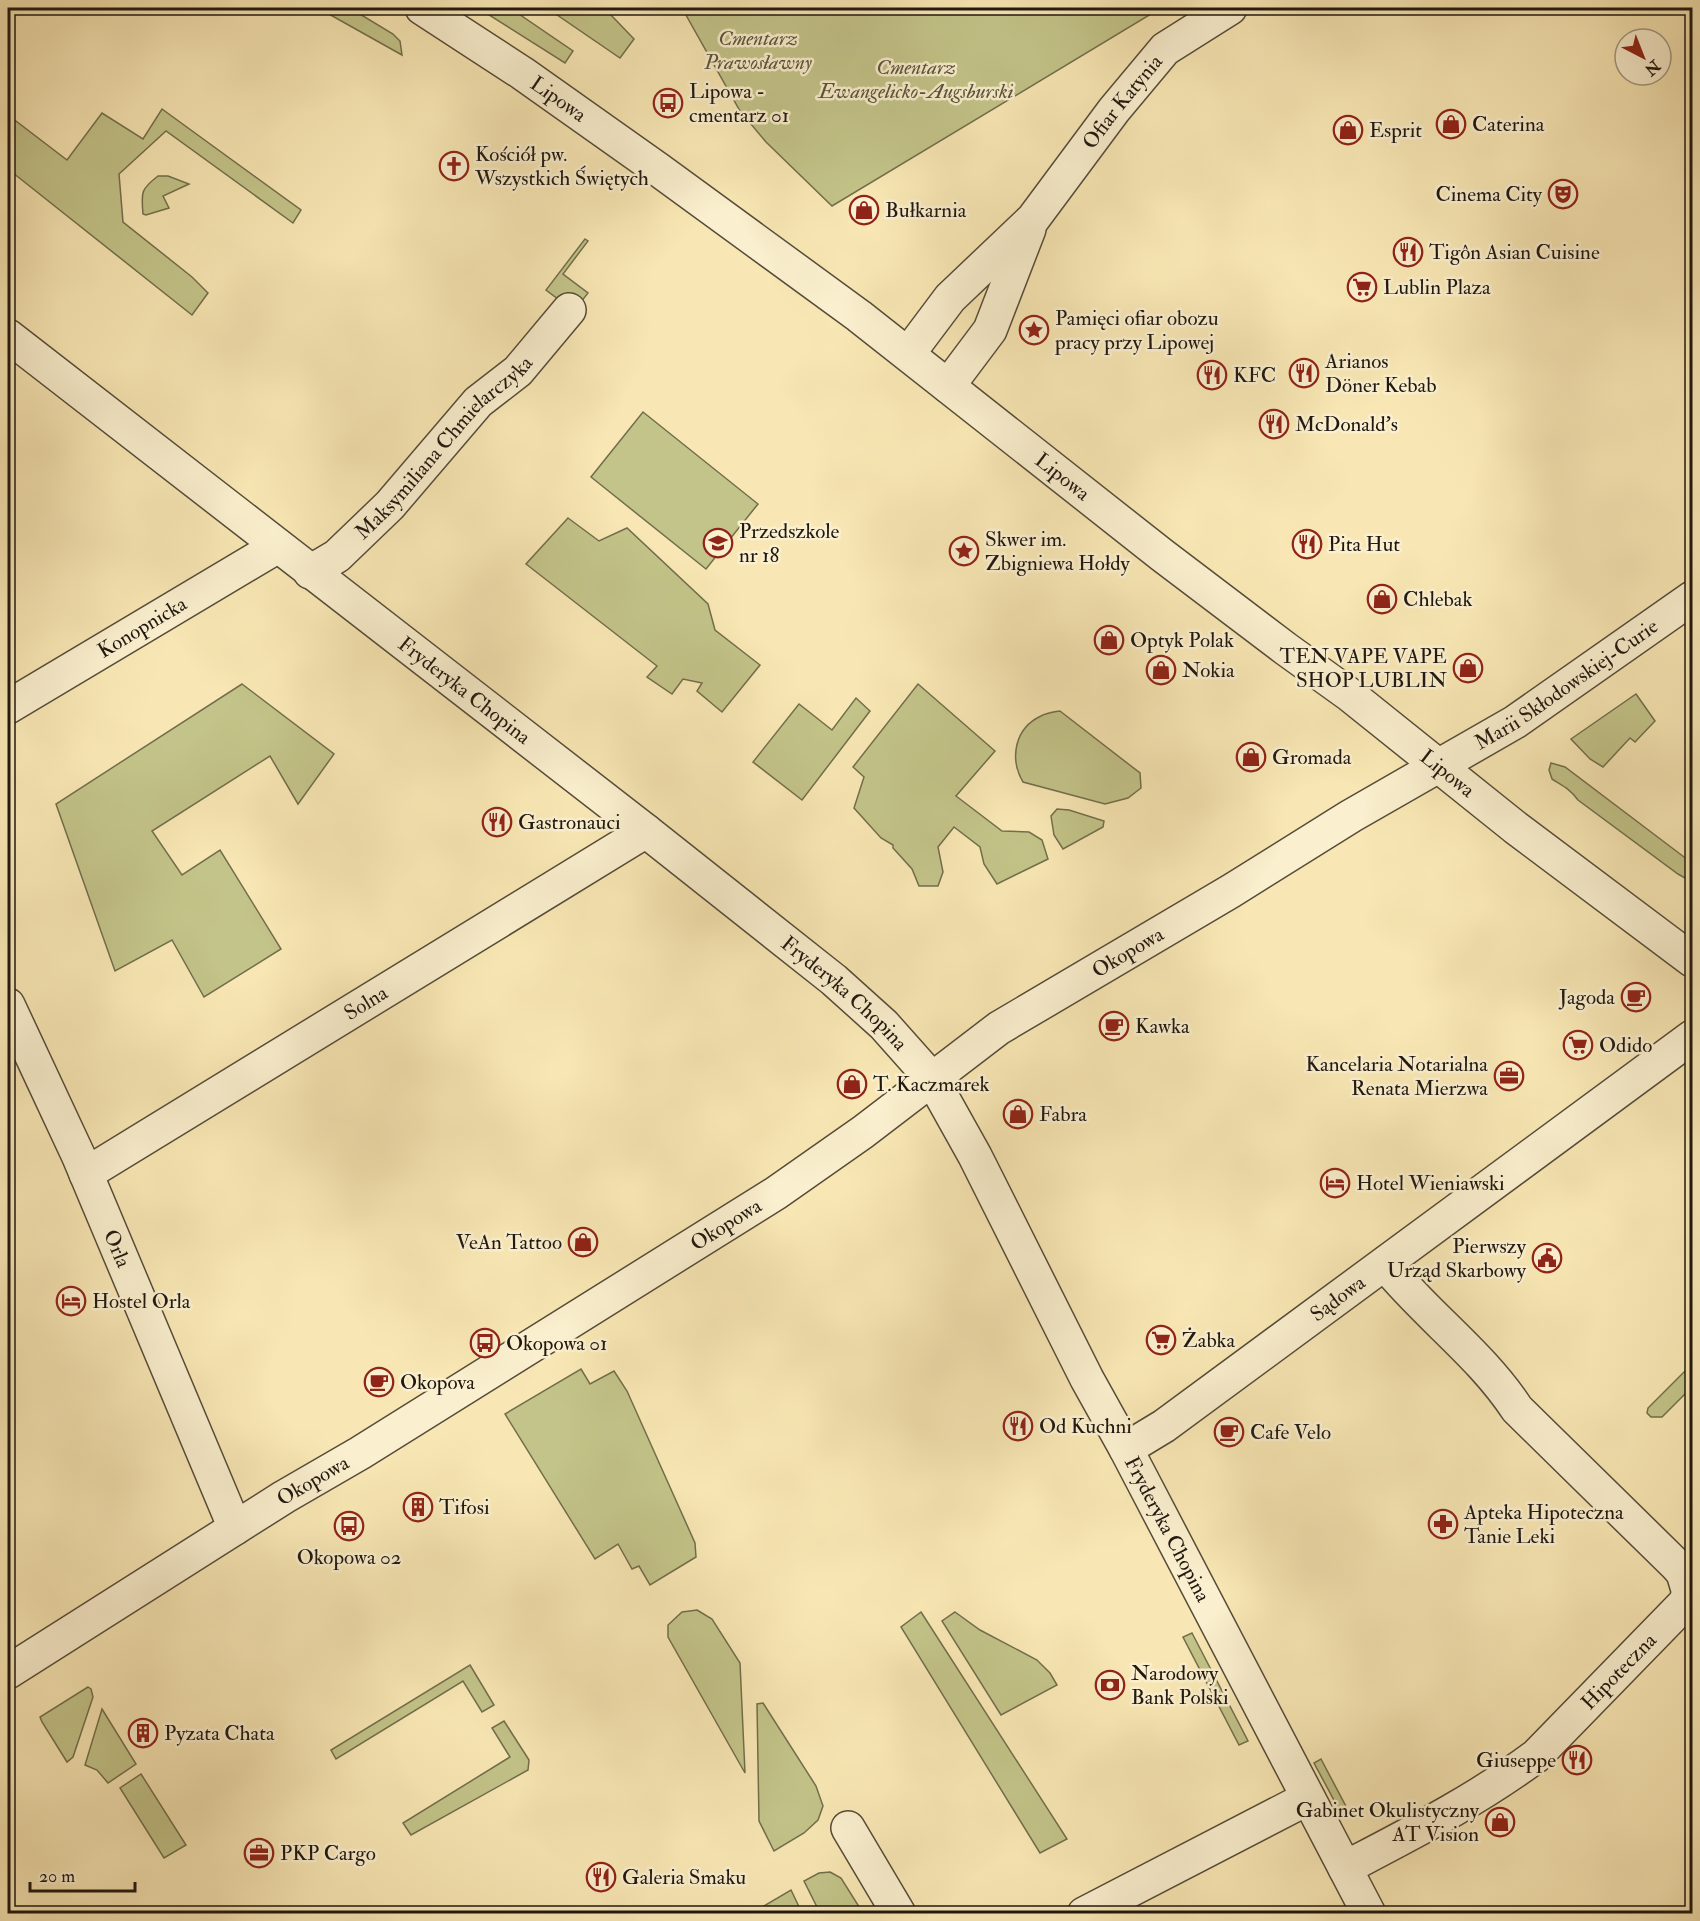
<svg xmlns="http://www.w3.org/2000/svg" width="1700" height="1921" viewBox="0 0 1700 1921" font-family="'IM FELL Double Pica',serif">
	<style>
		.green { fill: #c3c489; stroke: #726e4c; stroke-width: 1.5 }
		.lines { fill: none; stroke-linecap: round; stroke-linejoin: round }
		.minor-casing { stroke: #564c39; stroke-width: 36 }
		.tertiary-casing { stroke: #564c39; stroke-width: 36 }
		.minor { stroke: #faefce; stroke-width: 33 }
		.tertiary { stroke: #faefce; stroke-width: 33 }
		.labels { text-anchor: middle; stroke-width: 5; stroke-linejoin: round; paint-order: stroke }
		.park-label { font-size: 21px; font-style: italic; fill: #59543a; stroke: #faefce }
		.poi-label { font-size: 21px; fill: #201810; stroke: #faefce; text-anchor: start }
		.street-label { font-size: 21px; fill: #201810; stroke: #faefce }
	</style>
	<rect width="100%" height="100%" fill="#f8e7b4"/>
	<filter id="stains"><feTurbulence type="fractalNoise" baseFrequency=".00333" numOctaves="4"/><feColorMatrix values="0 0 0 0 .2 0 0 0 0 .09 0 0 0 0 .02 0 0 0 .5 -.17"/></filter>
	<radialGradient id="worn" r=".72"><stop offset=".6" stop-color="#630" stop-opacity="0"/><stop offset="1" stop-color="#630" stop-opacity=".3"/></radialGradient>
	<g class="green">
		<polygon points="318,8 350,8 393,34 400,41 402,55"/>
		<polygon points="478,8 510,8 573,51 565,63"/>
		<polygon points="547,8 607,8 611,15 634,39 620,58"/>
		<polygon points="682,8 1161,8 832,206 766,142 740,111"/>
		<polygon points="162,109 301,210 293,223 166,131 119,174 123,222 192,277 208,293 192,315 8,169 8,115 67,160 102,113 143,139"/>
		<path d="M158,176H168L189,184L163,196L169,208L146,215L143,214C141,192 141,189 158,176Z"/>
		<polygon points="585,239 588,241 563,274 588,293 574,311 546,290"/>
		<polygon points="643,412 758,504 706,569 591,477"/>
		<polygon points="568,518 599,541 627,528 708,604 715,630 760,665 722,712 697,691 702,683 683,679 672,694 647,677 657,666 526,564"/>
		<polygon points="242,684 334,754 298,804 270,756 152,831 182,875 220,850 281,949 204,997 172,940 115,971 56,804"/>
		<polygon points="918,684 995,751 956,796 1002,831 1029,832 1042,840 1048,859 997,884 984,864 980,847 954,827 938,847 943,872 938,886 919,886 912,869 893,848 893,845 881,838 854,808 864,777 853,767"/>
		<polygon points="1636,694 1655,721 1635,742 1630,738 1603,767 1590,759 1571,739"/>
		<polygon points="856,698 870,711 802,800 753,762 799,704 832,730"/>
		<path d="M1060,711L1140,773L1141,788L1128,798L1105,804L1023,782C1009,758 1015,728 1041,716C1046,713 1054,712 1060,711Z"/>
		<path d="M1551,763L1565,767L1692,863V882L1678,874L1578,800C1570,789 1563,786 1552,779L1549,770Z"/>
		<polygon points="1057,809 1069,810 1104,821 1103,827 1063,849 1054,835 1051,816"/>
		<polygon points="1692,1364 1692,1387 1662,1417 1651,1417 1647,1413 1648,1408"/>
		<polygon points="581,1369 590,1384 614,1371 627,1391 695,1543 696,1557 650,1585 639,1566 632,1569 618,1544 595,1559 505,1414"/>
		<polygon points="697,1610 712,1619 740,1663 745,1773 668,1637 668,1625 682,1612"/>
		<polygon points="921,1612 1067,1839 1040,1853 901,1627"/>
		<polygon points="955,1612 980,1630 1037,1660 1050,1673 1057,1685 1001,1715 942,1621"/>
		<polygon points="1192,1633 1248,1741 1239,1745 1183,1637"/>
		<polygon points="470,1665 494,1705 482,1712 463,1681 336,1759 331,1750"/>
		<polygon points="88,1687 91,1689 93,1697 73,1757 67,1762 42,1722 40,1717"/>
		<polygon points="763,1703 816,1786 823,1806 818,1820 804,1833 774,1851 759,1821 757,1704"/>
		<polygon points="102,1709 136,1764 108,1783 97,1770 85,1765"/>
		<polygon points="504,1721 529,1760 528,1770 411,1835 403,1823 510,1757 492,1728"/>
		<polygon points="1321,1759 1350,1814 1343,1817 1314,1763"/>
		<polygon points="141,1774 186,1845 164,1858 120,1788"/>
		<polygon points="830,1872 841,1878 863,1913 820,1913 804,1881 819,1873"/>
		<polygon points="791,1890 802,1913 752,1913"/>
	</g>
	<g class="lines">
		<g class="minor-casing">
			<g id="minor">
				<path id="s1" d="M8,336L646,831L834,980L884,1025L932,1079L975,1156L1087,1379L1126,1449L1369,1914"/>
				<path id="s2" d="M908,354L950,298L1033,219L1114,110L1165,49L1230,8"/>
				<polyline points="948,386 990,330 1029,229"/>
				<path id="s3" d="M310,572L337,556L390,505L478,402L518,371L569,310"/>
				<path id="s4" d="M8,707L278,546"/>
				<path id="s5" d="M8,1005L79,1157L235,1528"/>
				<path id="s6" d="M86,1174L646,831"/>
				<path id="s7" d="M1126,1449L1164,1426L1692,1037"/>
				<path id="s8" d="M8,1672L284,1497L360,1453L776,1193L863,1132L999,1028L1231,891L1351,816L1515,722L1692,598"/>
				<polyline points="848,1828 899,1914"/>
				<path id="s9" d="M1345,1868C1410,1834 1477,1800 1536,1756L1685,1603L1689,1593L1683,1573L1676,1565L1517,1409C1481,1354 1426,1315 1385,1264"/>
				<polyline points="1084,1914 1308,1798"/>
			</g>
		</g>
		<g class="tertiary-casing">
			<g id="tertiary">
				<path id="s10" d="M422,8L522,73L659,170L859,316L1162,555L1286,649L1350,695L1516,828L1692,960"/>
			</g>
		</g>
		<use href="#minor" class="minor"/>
		<use href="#tertiary" class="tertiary"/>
	</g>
	<defs>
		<g id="bus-ring" transform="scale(1.5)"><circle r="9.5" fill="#faefce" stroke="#8f2418" stroke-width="1.5"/><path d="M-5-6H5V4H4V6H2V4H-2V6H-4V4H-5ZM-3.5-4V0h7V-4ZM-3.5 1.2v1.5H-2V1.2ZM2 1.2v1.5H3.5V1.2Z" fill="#8f2418"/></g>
		<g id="shop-ring" transform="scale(1.5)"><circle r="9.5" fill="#faefce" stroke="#8f2418" stroke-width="1.5"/><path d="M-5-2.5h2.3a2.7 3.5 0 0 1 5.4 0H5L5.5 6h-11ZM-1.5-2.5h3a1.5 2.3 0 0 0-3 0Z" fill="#8f2418"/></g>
		<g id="church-ring" transform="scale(1.5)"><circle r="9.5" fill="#faefce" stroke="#8f2418" stroke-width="1.5"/><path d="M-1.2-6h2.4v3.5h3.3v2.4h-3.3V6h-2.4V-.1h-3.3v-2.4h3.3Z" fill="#8f2418"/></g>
		<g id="theatre-ring" transform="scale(1.5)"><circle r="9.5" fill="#faefce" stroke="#8f2418" stroke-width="1.5"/><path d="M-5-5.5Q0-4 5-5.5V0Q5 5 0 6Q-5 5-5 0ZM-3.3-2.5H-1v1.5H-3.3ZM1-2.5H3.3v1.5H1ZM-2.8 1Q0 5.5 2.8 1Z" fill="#8f2418"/></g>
		<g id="restaurant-ring" transform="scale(1.5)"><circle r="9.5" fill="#faefce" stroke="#8f2418" stroke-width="1.5"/><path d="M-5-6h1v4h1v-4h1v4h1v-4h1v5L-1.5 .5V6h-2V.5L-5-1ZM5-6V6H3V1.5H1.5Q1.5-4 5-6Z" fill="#8f2418"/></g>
		<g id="supermarket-ring" transform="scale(1.5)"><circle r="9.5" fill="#faefce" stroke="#8f2418" stroke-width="1.5"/><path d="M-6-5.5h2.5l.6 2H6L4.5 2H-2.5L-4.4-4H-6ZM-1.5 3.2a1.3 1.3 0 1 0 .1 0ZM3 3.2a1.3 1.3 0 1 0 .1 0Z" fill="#8f2418"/></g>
		<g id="sight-ring" transform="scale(1.5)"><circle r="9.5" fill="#faefce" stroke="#8f2418" stroke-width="1.5"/><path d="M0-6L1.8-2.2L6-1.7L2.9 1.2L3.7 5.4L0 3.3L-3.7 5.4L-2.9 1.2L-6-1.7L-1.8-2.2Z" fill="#8f2418"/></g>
		<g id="school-ring" transform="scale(1.5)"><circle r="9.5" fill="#faefce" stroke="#8f2418" stroke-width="1.5"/><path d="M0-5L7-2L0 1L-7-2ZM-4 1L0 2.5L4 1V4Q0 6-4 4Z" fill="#8f2418"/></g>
		<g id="cafe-ring" transform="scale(1.5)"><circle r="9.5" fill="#faefce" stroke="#8f2418" stroke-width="1.5"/><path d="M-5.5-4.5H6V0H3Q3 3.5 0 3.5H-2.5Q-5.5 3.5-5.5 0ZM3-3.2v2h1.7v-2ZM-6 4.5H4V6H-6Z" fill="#8f2418"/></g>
		<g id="office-ring" transform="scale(1.5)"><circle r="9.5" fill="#faefce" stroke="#8f2418" stroke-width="1.5"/><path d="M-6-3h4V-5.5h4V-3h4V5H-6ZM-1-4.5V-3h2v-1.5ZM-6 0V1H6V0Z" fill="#8f2418"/></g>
		<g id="hotel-ring" transform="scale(1.5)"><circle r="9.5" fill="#faefce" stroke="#8f2418" stroke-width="1.5"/><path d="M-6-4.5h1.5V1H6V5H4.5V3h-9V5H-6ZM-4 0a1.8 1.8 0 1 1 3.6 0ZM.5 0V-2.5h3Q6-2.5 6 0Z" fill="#8f2418"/></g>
		<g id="civic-ring" transform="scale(1.5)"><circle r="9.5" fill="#faefce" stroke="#8f2418" stroke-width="1.5"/><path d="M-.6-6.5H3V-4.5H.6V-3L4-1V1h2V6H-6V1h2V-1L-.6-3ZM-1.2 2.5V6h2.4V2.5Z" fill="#8f2418"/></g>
		<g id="building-ring" transform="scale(1.5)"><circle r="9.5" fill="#faefce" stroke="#8f2418" stroke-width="1.5"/><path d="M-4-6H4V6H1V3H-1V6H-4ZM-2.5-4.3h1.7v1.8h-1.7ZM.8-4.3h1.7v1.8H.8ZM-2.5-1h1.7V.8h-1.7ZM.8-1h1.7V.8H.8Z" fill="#8f2418"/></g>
		<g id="pharmacy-ring" transform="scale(1.5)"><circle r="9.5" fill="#faefce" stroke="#8f2418" stroke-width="1.5"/><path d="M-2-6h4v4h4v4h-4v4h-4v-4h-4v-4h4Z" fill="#8f2418"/></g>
		<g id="bank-ring" transform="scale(1.5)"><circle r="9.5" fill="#faefce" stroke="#8f2418" stroke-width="1.5"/><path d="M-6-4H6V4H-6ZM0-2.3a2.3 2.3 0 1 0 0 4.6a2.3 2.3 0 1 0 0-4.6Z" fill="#8f2418"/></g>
	</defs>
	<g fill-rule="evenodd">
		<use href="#bus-ring" x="668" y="103"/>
		<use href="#shop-ring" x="1451" y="124"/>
		<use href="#shop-ring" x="1348" y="130"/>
		<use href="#church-ring" x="454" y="166"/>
		<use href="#theatre-ring" x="1563" y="194"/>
		<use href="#shop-ring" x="864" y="210"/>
		<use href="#restaurant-ring" x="1408" y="252"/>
		<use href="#supermarket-ring" x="1362" y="287"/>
		<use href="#sight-ring" x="1034" y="330"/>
		<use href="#restaurant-ring" x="1304" y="373"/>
		<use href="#restaurant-ring" x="1212" y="375"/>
		<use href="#restaurant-ring" x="1274" y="424"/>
		<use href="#school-ring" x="718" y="543"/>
		<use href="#restaurant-ring" x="1307" y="544"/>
		<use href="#sight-ring" x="964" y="551"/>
		<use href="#shop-ring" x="1382" y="599"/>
		<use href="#shop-ring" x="1109" y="640"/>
		<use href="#shop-ring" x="1468" y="668"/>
		<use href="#shop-ring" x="1161" y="670"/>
		<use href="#shop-ring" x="1251" y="757"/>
		<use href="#restaurant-ring" x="497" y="822"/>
		<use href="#cafe-ring" x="1636" y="997"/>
		<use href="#cafe-ring" x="1114" y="1026"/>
		<use href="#supermarket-ring" x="1578" y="1045"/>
		<use href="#office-ring" x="1509" y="1076"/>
		<use href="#shop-ring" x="852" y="1084"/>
		<use href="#shop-ring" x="1018" y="1114"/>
		<use href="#hotel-ring" x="1335" y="1183"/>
		<use href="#shop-ring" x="583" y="1242"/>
		<use href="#civic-ring" x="1547" y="1258"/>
		<use href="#hotel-ring" x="71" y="1301"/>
		<use href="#supermarket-ring" x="1161" y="1340"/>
		<use href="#bus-ring" x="485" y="1343"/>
		<use href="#cafe-ring" x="379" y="1382"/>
		<use href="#restaurant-ring" x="1018" y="1426"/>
		<use href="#cafe-ring" x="1229" y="1432"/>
		<use href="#building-ring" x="418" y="1507"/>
		<use href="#pharmacy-ring" x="1443" y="1524"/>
		<use href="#bus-ring" x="349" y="1526"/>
		<use href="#bank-ring" x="1110" y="1685"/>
		<use href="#building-ring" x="143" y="1733"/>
		<use href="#restaurant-ring" x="1577" y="1760"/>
		<use href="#shop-ring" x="1500" y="1822"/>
		<use href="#office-ring" x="259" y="1853"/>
		<use href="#restaurant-ring" x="601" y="1877"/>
	</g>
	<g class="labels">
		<g class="park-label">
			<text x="758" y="45">Cmentarz<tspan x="758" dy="24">Prawosławny</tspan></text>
			<text x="916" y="74">Cmentarz<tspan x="916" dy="24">Ewangelicko-Augsburski</tspan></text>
		</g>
		<g class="poi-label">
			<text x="689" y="98">Lipowa -<tspan x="689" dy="24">cmentarz 01</tspan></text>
			<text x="1472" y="131">Caterina</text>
			<text x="1369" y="137">Esprit</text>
			<text x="475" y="161">Kościół pw.<tspan x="475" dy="24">Wszystkich Świętych</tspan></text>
			<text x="1542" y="201" text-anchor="end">Cinema City</text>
			<text x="885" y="217">Bułkarnia</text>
			<text x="1429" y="259">Tigôn Asian Cuisine</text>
			<text x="1383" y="294">Lublin Plaza</text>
			<text x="1055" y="325">Pamięci ofiar obozu<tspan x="1055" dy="24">pracy przy Lipowej</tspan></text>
			<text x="1325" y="368">Arianos<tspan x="1325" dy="24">Döner Kebab</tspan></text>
			<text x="1233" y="382">KFC</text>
			<text x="1295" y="431">McDonald's</text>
			<text x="739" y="538">Przedszkole<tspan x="739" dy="24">nr 18</tspan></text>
			<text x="985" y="546">Skwer im.<tspan x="985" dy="24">Zbigniewa Hołdy</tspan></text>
			<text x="1328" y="551">Pita Hut</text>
			<text x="1403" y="606">Chlebak</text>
			<text x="1130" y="647">Optyk Polak</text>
			<text x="1447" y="663" text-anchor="end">TEN VAPE VAPE<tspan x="1447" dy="24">SHOP LUBLIN</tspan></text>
			<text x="1182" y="677">Nokia</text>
			<text x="1272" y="764">Gromada</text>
			<text x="518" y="829">Gastronauci</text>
			<text x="1615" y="1004" text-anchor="end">Jagoda</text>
			<text x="1135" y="1033">Kawka</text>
			<text x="1599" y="1052">Odido</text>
			<text x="1488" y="1071" text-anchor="end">Kancelaria Notarialna<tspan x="1488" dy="24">Renata Mierzwa</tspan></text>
			<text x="873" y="1091">T. Kaczmarek</text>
			<text x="1039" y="1121">Fabra</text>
			<text x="1356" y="1190">Hotel Wieniawski</text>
			<text x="562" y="1249" text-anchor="end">VeAn Tattoo</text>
			<text x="1526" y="1253" text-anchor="end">Pierwszy<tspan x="1526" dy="24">Urząd Skarbowy</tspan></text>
			<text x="92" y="1308">Hostel Orla</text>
			<text x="1182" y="1347">Żabka</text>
			<text x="506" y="1350">Okopowa 01</text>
			<text x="400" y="1389">Okopova</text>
			<text x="1039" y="1433">Od Kuchni</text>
			<text x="1250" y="1439">Cafe Velo</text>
			<text x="439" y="1514">Tifosi</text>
			<text x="1464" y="1519">Apteka Hipoteczna<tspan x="1464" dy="24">Tanie Leki</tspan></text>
			<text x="349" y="1564" text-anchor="middle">Okopowa 02</text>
			<text x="1131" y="1680">Narodowy<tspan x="1131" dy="24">Bank Polski</tspan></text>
			<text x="164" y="1740">Pyzata Chata</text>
			<text x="1556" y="1767" text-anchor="end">Giuseppe</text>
			<text x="1479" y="1817" text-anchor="end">Gabinet Okulistyczny<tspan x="1479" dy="24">AT Vision</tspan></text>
			<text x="280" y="1860">PKP Cargo</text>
			<text x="622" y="1884">Galeria Smaku</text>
		</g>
		<g class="street-label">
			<text dy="7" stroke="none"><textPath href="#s10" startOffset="164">Lipowa</textPath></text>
			<text dy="7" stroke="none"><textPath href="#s2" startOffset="332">Ofiar Katynia</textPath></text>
			<text dy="7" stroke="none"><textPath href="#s3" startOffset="184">Maksymiliana Chmielarczyka</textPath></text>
			<text dy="7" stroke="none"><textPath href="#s10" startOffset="794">Lipowa</textPath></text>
			<text dy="7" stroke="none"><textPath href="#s4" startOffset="156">Konopnicka</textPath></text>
			<text dy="7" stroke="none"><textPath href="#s8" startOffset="1846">Marii Skłodowskiej-Curie</textPath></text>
			<text dy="7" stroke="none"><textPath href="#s1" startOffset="578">Fryderyka Chopina</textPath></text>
			<text dy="7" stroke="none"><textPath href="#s10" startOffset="1280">Lipowa</textPath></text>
			<text dy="7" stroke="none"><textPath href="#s8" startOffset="1332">Okopowa</textPath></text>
			<text dy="7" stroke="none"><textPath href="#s1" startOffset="1064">Fryderyka Chopina</textPath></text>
			<text dy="7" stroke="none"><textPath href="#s6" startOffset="328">Solna</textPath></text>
			<text dy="7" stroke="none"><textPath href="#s8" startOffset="846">Okopowa</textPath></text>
			<text dy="7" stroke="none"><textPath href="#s5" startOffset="267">Orla</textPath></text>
			<text dy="7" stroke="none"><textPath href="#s7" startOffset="260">Sądowa</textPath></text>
			<text dy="7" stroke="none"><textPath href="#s8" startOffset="360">Okopowa</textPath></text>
			<text dy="7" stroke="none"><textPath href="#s1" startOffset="1695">Fryderyka Chopina</textPath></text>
			<text dy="7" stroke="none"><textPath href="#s9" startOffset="340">Hipoteczna</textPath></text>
		</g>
	</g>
	<rect width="1700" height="1921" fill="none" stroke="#f8e7b4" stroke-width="30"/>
	<rect x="9" y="9" width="1682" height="1903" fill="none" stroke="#201810" stroke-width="3"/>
	<rect x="15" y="15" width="1670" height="1891" fill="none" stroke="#201810" stroke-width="1.5"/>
	<g transform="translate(1643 57) rotate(138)"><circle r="28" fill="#faefce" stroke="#a39982" stroke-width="1.5"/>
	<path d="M0-4.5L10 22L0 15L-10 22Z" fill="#8f2418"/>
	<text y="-9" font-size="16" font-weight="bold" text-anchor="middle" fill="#201810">N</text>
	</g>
	<path d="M30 1882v9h105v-9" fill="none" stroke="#201810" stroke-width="3"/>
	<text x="39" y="1882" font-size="18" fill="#201810" stroke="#faefce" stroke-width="4.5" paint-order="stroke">20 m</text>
	<rect width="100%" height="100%" filter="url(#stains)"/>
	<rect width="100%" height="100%" fill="url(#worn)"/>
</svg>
